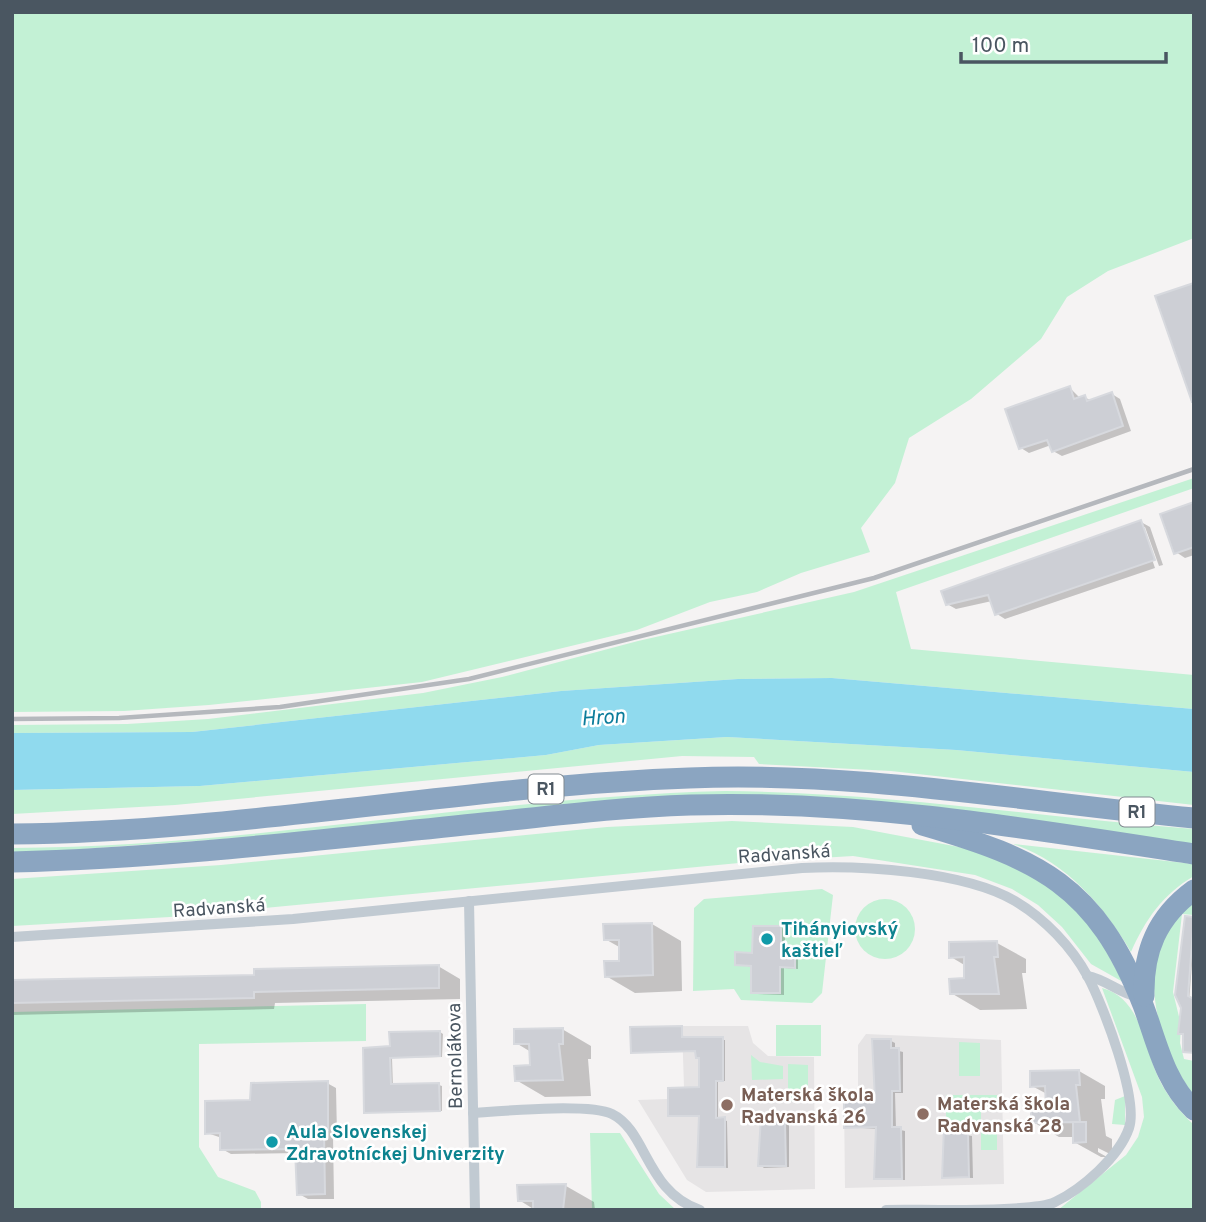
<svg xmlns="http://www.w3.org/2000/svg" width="1206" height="1222" viewBox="0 0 1206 1222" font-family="Overpass,sans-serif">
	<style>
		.education { fill: #e6e4e5 }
		.green { fill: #c3f1d5 }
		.water { fill: #90daee }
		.shadow { fill: #0003 }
		.building { fill: #cdcfd5; stroke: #d7d9de; stroke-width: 2 }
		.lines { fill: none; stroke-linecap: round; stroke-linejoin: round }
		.minor { stroke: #c1cad2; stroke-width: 10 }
		.motorway { stroke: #8ba5c1; stroke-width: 21 }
		.rail { stroke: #b5b8bd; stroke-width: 4.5 }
		.culture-dot { fill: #0f9aa8; stroke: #fff; stroke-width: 2.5 }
		.education-dot { fill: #8d6e63; stroke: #fff; stroke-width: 2.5 }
		.labels { text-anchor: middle; stroke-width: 5; stroke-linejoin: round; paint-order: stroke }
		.shield { fill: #fff; stroke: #808990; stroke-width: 2 }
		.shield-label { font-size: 18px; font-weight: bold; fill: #4a5661 }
		.street-label { font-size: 19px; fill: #4a5661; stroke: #fff }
		.culture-label { font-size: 19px; font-weight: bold; fill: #0d838f; stroke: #fff; text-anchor: start }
		.education-label { font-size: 19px; font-weight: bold; fill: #785e54; stroke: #fff; text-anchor: start }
		.water-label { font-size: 21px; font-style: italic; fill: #0c7c9b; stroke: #fff }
	</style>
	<rect width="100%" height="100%" fill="#f5f3f3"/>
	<g class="education">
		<polygon points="682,1026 748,1026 753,1043 768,1056 814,1057 815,1189 706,1192 687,1180 638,1100 668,1099 668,1088 684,1087"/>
		<polygon points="866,1034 1001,1040 1004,1184 845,1188 844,1100 858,1099 858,1045"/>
	</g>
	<g class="green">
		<polygon points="12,12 1194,12 1194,238 1108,271 1067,297 1041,339 971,399 909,438 895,483 861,528 870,552 801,573 757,592 710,602 637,630 422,682 209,705 124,711 12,712"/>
		<polygon points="1194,478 1194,488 896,592 911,649 1194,675 1194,709 832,678 738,679 561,691 192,732 12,733 12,725 127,724 208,719 423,693 502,677 638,641 854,592"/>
		<polygon points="727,737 956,750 1194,772 1194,805 891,771 759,764 754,757 682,756 175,805 12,814 12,790 200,786 546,755 599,745"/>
		<path d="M725,791C883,792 1037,817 1194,829V845L816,797L12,854V848C250,847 487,797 725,791Z"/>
		<polygon points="732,821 853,827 975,850 1046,882 1093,927 1123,982 1091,964 1062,927 1038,905 1012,889 975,875 853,856 739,863 170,917 12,926 12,879 221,865 607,827"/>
		<path d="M1013,844L1194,864V876C1163,894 1145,920 1131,952C1103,905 1066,862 1013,844Z"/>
		<polygon points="822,889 833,895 822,993 812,1003 741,1000 734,989 693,991 694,908 704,899"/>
		<path d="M1194,899V915L1182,914L1173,992L1181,1025L1180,1043L1184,1059L1194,1061V1095C1163,1057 1143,989 1160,941C1164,927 1184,911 1194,899Z"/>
		<circle cx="885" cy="929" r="30"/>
		<path d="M1102,988C1141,998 1144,1046 1158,1077C1167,1096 1179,1111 1194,1125V1210H1058L1126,1155L1138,1137L1144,1117L1142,1097Z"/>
		<polygon points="366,1004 366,1041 199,1044 199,1147 218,1177 255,1191 261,1202 261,1210 12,1210 12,1012"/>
		<rect x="776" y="1025" width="45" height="31"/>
		<polygon points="959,1042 980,1043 980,1076 959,1076"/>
		<polygon points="751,1055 760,1062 783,1066 783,1079 752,1080"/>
		<polygon points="788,1064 808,1065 808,1102 788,1101"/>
		<polygon points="946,1095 997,1095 997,1099 981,1100 981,1120 997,1121 997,1150 981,1150 981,1129 959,1129 958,1122 946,1122"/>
		<polygon points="1125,1096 1125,1125 1112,1124 1115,1100"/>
		<polygon points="590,1133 620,1133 659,1194 676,1210 592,1210"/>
	</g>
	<polygon class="water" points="832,678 1194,709 1194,772 956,750 727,737 599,745 546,755 200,786 12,790 12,733 192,732 561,691 738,679"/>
	<g class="shadow">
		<polygon points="1070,388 1080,398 1084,397 1092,401 1112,394 1120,399 1131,431 1062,456 1053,451 1051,445 1029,453 1021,448"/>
		<polygon points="1194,504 1194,555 1185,558 1176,552"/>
		<polygon points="1141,522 1150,527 1163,565 1159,566 1145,527 1141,527 1155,568 1005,619 997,614 992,601 956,609 947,604"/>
		<polygon points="652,924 681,941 682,991 635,993 606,976 621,962 621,948 605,939"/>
		<polygon points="781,927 785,930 785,955 798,958 798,969 784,968 784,995 757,994 753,992 753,967 737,964 753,954"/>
		<polygon points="1183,938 1194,939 1189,1002 1179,1001"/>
		<polygon points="997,943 1026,959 1026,973 1022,973 1027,1009 980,1010 951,993 966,980 966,966 951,957"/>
		<polygon points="438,966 460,979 460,999 275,1003 274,1009 12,1015 12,982 255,977"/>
		<polygon points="681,1028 684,1039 725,1040 725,1081 718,1081 718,1119 727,1121 728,1168 699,1166 701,1116 670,1115 701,1089 700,1059 697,1052 633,1052"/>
		<polygon points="562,1029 591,1046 591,1059 588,1059 591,1096 545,1097 516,1080 532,1067 531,1052 516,1043"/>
		<polygon points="440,1032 443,1034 442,1057 392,1058 393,1086 439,1085 442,1086 442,1111 366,1112 391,1048"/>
		<polygon points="891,1041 895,1043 895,1050 903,1052 903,1093 895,1093 896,1129 905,1131 905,1180 880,1180 876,1178 878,1129 846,1127 877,1101"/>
		<polygon points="1079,1071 1105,1086 1105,1099 1101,1099 1106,1136 1112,1139 1112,1155 1098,1148 1098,1152 1107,1157 1101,1157 1074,1142 1074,1137 1059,1137 1033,1122 1048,1109 1047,1094 1032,1086"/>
		<polygon points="327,1083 336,1088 337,1135 333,1135 334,1199 308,1199 299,1194 297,1153 231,1154 222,1149 222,1138 207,1133 252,1102"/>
		<polygon points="785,1123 789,1125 789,1167 764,1168 760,1165"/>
		<polygon points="955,1128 959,1134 972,1136 973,1178 943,1177"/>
		<polygon points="566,1186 594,1202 595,1210 535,1210 519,1200"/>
	</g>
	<g class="building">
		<polygon points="1194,283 1194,402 1192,402 1155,296"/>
		<polygon points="1070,386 1074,399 1085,395 1087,401 1112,392 1123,426 1052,452 1047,440 1019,449 1005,409"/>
		<polygon points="1194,502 1194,547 1174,554 1160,514"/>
		<polygon points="1141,520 1155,560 995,615 988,595 946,605 941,591"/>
		<polygon points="1185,916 1194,917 1188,996 1194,999 1194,1053 1183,1052 1183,1034 1178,1034 1181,1008 1175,995"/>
		<polygon points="652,923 653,975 605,977 604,961 619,961 619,940 604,940 603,924"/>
		<polygon points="753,926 781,926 781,953 795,954 795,968 780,967 780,993 751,993 751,966 735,965 735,952 752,953"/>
		<polygon points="997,941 998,957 994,957 999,994 950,994 949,979 964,978 964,957 949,958 949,942"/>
		<polygon points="439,965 439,988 254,992 254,998 12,1003 12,980 254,975 254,969"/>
		<polygon points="682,1026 682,1037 723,1037 723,1081 716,1081 716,1118 725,1117 725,1167 697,1167 699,1116 668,1116 668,1088 699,1087 699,1058 696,1058 695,1051 631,1053 630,1027"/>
		<polygon points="563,1028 563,1044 559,1044 563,1080 515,1081 514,1066 530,1065 529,1044 514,1044 514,1029"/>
		<polygon points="440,1031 440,1056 390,1058 391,1084 439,1083 440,1111 364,1113 363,1048 390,1046 389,1032"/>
		<polygon points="872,1039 891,1039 891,1048 899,1048 900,1091 892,1091 892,1127 901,1127 902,1179 874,1179 876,1127 844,1128 844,1100 875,1099"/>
		<polygon points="1079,1070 1080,1085 1076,1085 1080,1122 1074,1122 1086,1122 1086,1142 1073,1143 1073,1122 1031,1123 1031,1107 1046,1107 1045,1086 1030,1087 1030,1071"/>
		<polygon points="328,1081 328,1130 324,1130 325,1194 297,1195 295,1149 220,1150 220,1133 205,1134 205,1101 250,1100 251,1083"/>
		<polygon points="761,1117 785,1121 786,1166 758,1166"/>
		<polygon points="956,1126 956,1132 968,1132 969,1177 942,1178 944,1127"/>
		<polygon points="566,1184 563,1210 533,1210 533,1201 518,1201 517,1185"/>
	</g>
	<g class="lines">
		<g class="minor">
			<polyline points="469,901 475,1210"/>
			<path d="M12,937L293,919L802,868C860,865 964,871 1015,901C1044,918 1072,947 1088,977C1103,1005 1139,1099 1129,1128C1119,1157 1082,1189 1055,1202C1034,1213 916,1209 886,1210"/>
			<path d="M1087,976C1106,979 1120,994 1139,997"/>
			<path d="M473,1113C502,1111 589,1103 612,1114C647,1131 646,1192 700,1210"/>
		</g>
		<g class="motorway">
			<path d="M922,825C1039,859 1096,885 1143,1005C1157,1042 1164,1081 1194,1110"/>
			<path d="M12,834C239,832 463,786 689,778C858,771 1026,802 1194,818"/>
			<path d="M12,862C173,858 334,838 494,822C559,815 624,807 690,805C860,800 1027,828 1194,854"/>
			<path d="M1144,996C1143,951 1157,917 1194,890"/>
		</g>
		<polyline class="rail" points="12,719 119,718 280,707 469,679 874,578 1194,469"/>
	</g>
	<g class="culture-dot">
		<circle cx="767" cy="939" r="7"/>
		<circle cx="272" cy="1142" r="7"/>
	</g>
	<g class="education-dot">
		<circle cx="727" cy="1105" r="7"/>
		<circle cx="923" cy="1114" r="7"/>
	</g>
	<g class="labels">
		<g class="shield">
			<rect x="528.5" y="774.5" width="35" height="29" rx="5"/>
			<rect x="1119.5" y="797.5" width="35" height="29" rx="5"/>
		</g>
		<g class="shield-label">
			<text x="546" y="795">R1</text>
			<text x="1137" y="818">R1</text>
		</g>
		<g class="street-label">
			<text transform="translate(784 853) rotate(-4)" y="7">Radvanská</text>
			<text transform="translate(219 907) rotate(-4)" y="7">Radvanská</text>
			<text transform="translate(454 1056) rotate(-91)" y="7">Bernolákova</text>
		</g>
		<g class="culture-label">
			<text x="781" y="935">Tihányiovský<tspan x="781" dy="22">kaštieľ</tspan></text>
			<text x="286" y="1138">Aula Slovenskej<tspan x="286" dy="22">Zdravotníckej Univerzity</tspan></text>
		</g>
		<g class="education-label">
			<text x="741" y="1101">Materská škola<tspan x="741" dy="22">Radvanská 26</tspan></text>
			<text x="937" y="1110">Materská škola<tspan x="937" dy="22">Radvanská 28</tspan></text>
		</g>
		<g class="water-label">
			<text transform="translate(603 717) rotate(-4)" y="7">Hron</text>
		</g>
	</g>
	<rect width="1206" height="1222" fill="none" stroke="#4a5661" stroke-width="28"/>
	<path d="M961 52v10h205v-10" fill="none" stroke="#4a5661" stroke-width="3.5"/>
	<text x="972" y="52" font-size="21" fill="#4a5661" stroke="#ffffff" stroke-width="5" paint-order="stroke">100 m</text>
</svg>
